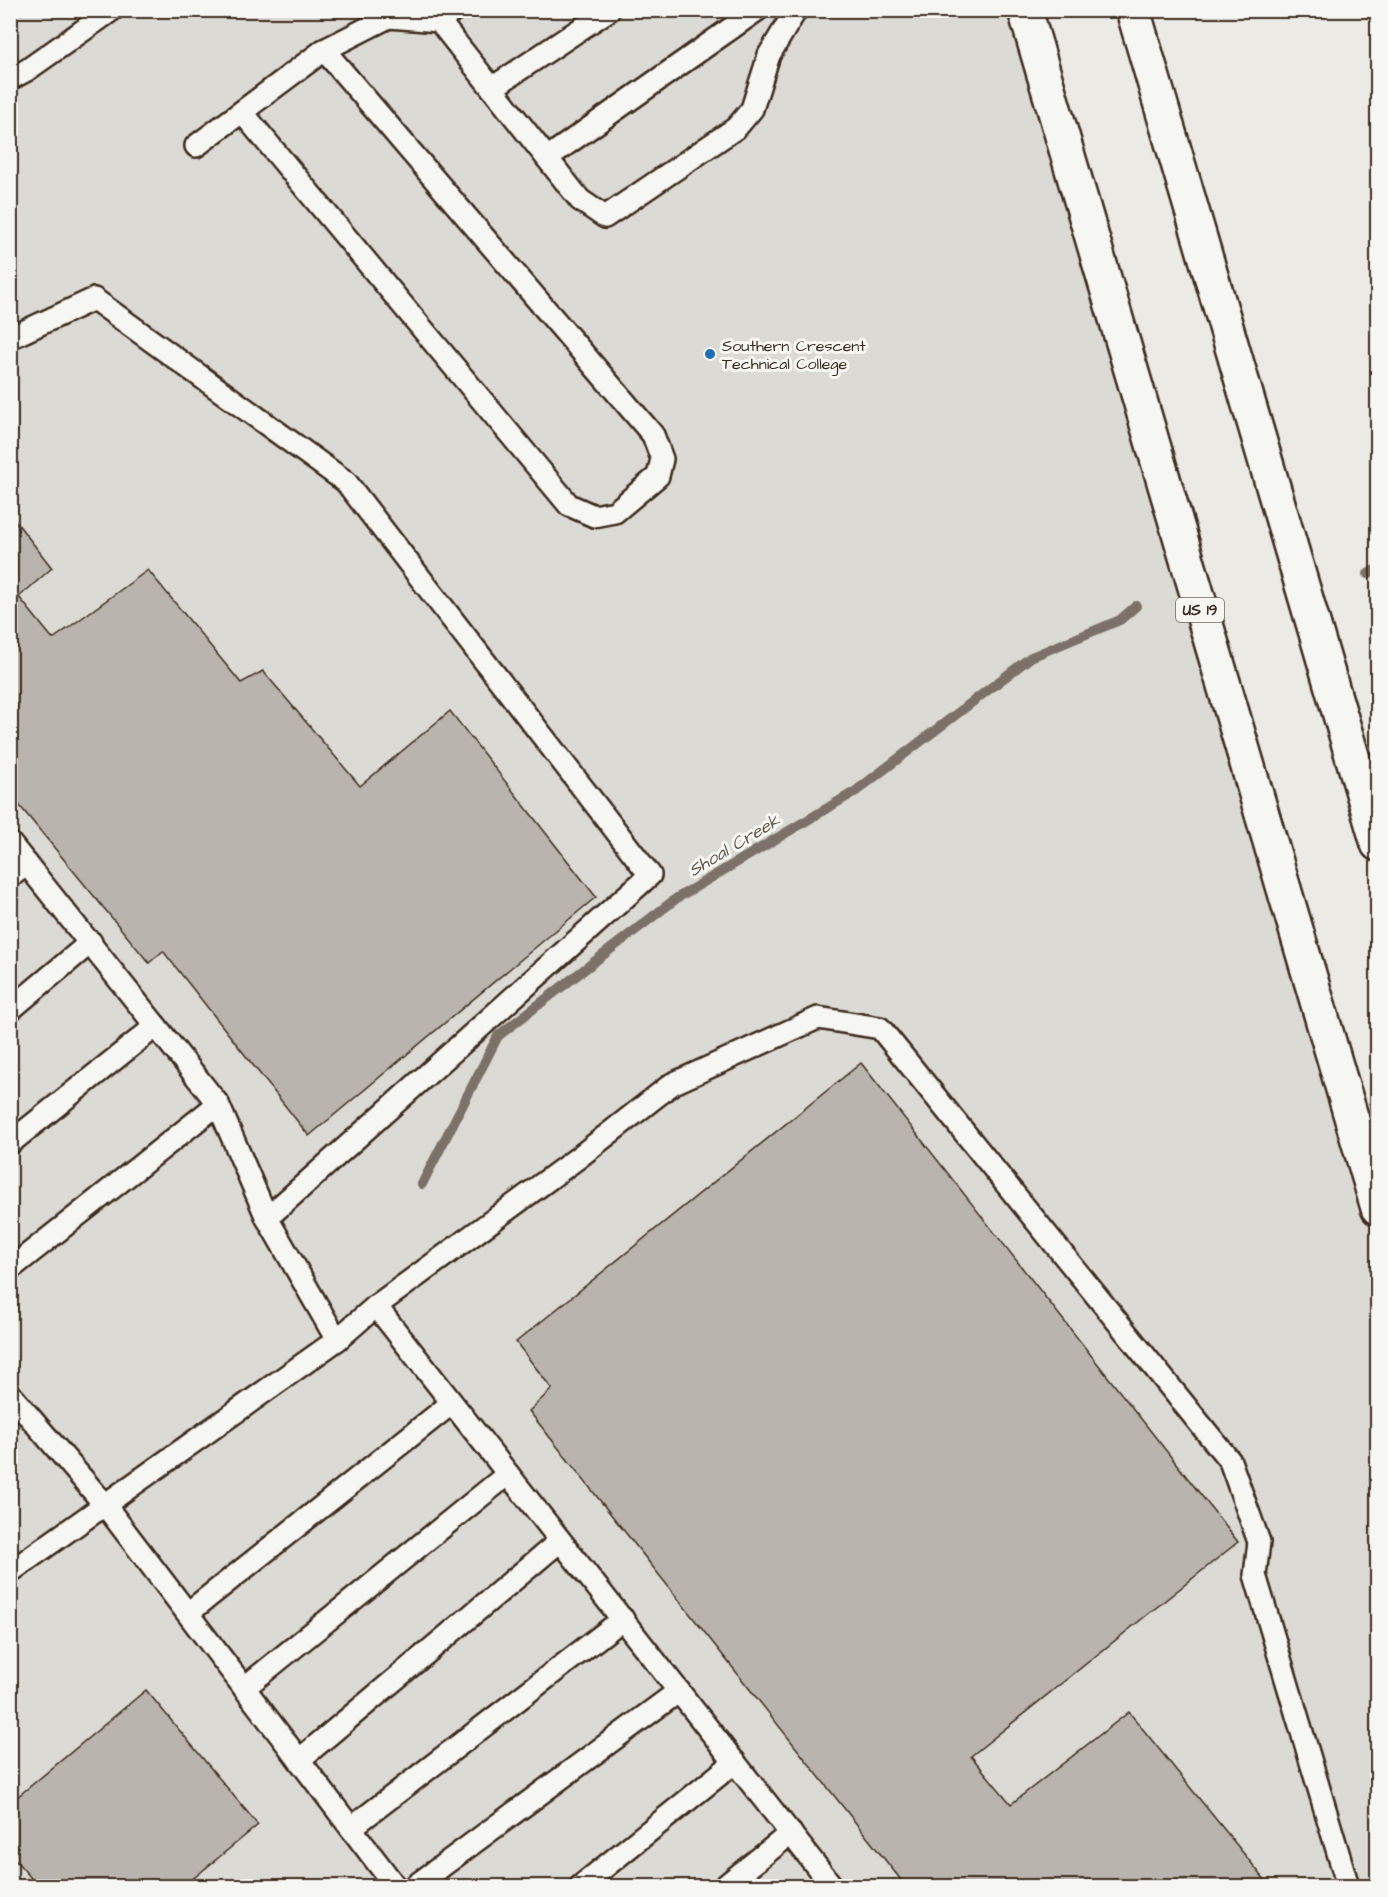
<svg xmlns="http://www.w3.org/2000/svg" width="1388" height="1897" viewBox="0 0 1388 1897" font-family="'Architects Daughter',sans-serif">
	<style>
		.built { fill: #dcdad4 }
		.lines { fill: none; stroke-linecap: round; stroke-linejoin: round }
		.stream { stroke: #7c7167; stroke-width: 10 }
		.building { fill: #bab4ae; stroke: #3b2a1e; stroke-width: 1.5 }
		.service-casing { stroke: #3b2a1e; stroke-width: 26 }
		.motorway-casing { stroke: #3b2a1e; stroke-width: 38 }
		.service { stroke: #f6f6f2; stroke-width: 21 }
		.motorway { stroke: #f6f6f2; stroke-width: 33 }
		.poi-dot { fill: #1f6fb2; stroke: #f6f6f2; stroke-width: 2 }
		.labels { text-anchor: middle; stroke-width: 6; stroke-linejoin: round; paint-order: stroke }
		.shield { fill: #f6f6f2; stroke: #73675e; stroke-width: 1.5 }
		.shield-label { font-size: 15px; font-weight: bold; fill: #3b2a1e }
		.poi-label { font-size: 16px; fill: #3b2a1e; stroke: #f6f6f2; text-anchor: start }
		.water-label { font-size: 18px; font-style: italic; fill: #615449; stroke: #f6f6f2 }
	</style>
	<rect width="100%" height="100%" fill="#ebeae5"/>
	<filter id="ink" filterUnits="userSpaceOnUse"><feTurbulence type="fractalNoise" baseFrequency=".0167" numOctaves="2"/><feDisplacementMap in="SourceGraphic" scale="12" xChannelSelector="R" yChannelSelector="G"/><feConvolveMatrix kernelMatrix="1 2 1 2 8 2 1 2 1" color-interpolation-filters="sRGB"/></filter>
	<g filter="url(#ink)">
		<polygon class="built" points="10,11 1042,11 1342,1069 1377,1172 1377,1886 11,1886"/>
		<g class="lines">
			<g class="stream">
				<polyline points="1368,574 1378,568"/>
				<polyline points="422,1184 498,1036 677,898 856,791 1031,657 1120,620 1136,606"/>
			</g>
		</g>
		<g class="building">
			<polygon points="10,514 52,568 19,597 53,639 148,570 241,683 263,671 360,786 450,711 596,897 309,1136 163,951 149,963 10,794"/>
			<polygon points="861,1063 1238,1542 971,1756 1011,1804 1129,1712 1270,1886 904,1886 905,1885 529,1411 552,1389 516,1342"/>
			<polygon points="146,1690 258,1825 184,1886 38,1886 10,1854 10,1803"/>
		</g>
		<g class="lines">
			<g class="service-casing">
				<g id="service">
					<polyline points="439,21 454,10"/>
					<polyline points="10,79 27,70 112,10"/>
					<polyline points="492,88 609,10"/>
					<polyline points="242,112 569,505 594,516 615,512 658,476 662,459 653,435 324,50"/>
					<polyline points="196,146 324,50 389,17 439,21 580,200 605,217 736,128 752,109 769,55 796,10"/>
					<polyline points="547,158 757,10"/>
					<polyline points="10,338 94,299 346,482 650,875 267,1218 218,1104 10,843"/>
					<polyline points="10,877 27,864"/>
					<polyline points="10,1010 91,942"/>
					<polyline points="10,1143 156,1026"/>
					<polyline points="10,1269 218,1104"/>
					<polyline points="376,1306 832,1886"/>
					<polyline points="337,1340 376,1306 579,1157 672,1084 818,1018 880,1028 1230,1461 1259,1542 1255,1575 1348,1886"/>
					<polyline points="10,1394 105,1505 395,1886"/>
					<polyline points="10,1572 337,1340 267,1218"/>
					<polyline points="188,1613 452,1403"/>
					<polyline points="244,1688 508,1474"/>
					<polyline points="299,1760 560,1541"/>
					<polyline points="351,1828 623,1619"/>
					<polyline points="415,1886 679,1691"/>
					<polyline points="581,1886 735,1762"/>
					<polyline points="725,1886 791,1833"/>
				</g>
			</g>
			<g class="motorway-casing">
				<g id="motorway">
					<polyline points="1025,10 1378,1208"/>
					<polyline points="1133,10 1378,844"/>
				</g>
			</g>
			<use href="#service" class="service"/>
			<use href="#motorway" class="motorway"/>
		</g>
	</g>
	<circle class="poi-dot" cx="710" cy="354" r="6"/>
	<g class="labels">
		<rect class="shield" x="1176" y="598" width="48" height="24" rx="4.5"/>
		<g class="shield-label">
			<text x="1200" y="615">US 19</text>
		</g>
		<g class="poi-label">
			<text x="722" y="351">Southern Crescent<tspan x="722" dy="18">Technical College</tspan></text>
		</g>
		<g class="water-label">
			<text transform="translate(734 845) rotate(-31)" y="6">Shoal Creek</text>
		</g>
	</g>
	<rect width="1388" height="1897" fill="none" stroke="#f6f6f2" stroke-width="36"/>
	<rect x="18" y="18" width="1352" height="1861" fill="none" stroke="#3b2a1e" stroke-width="2" filter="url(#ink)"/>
</svg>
